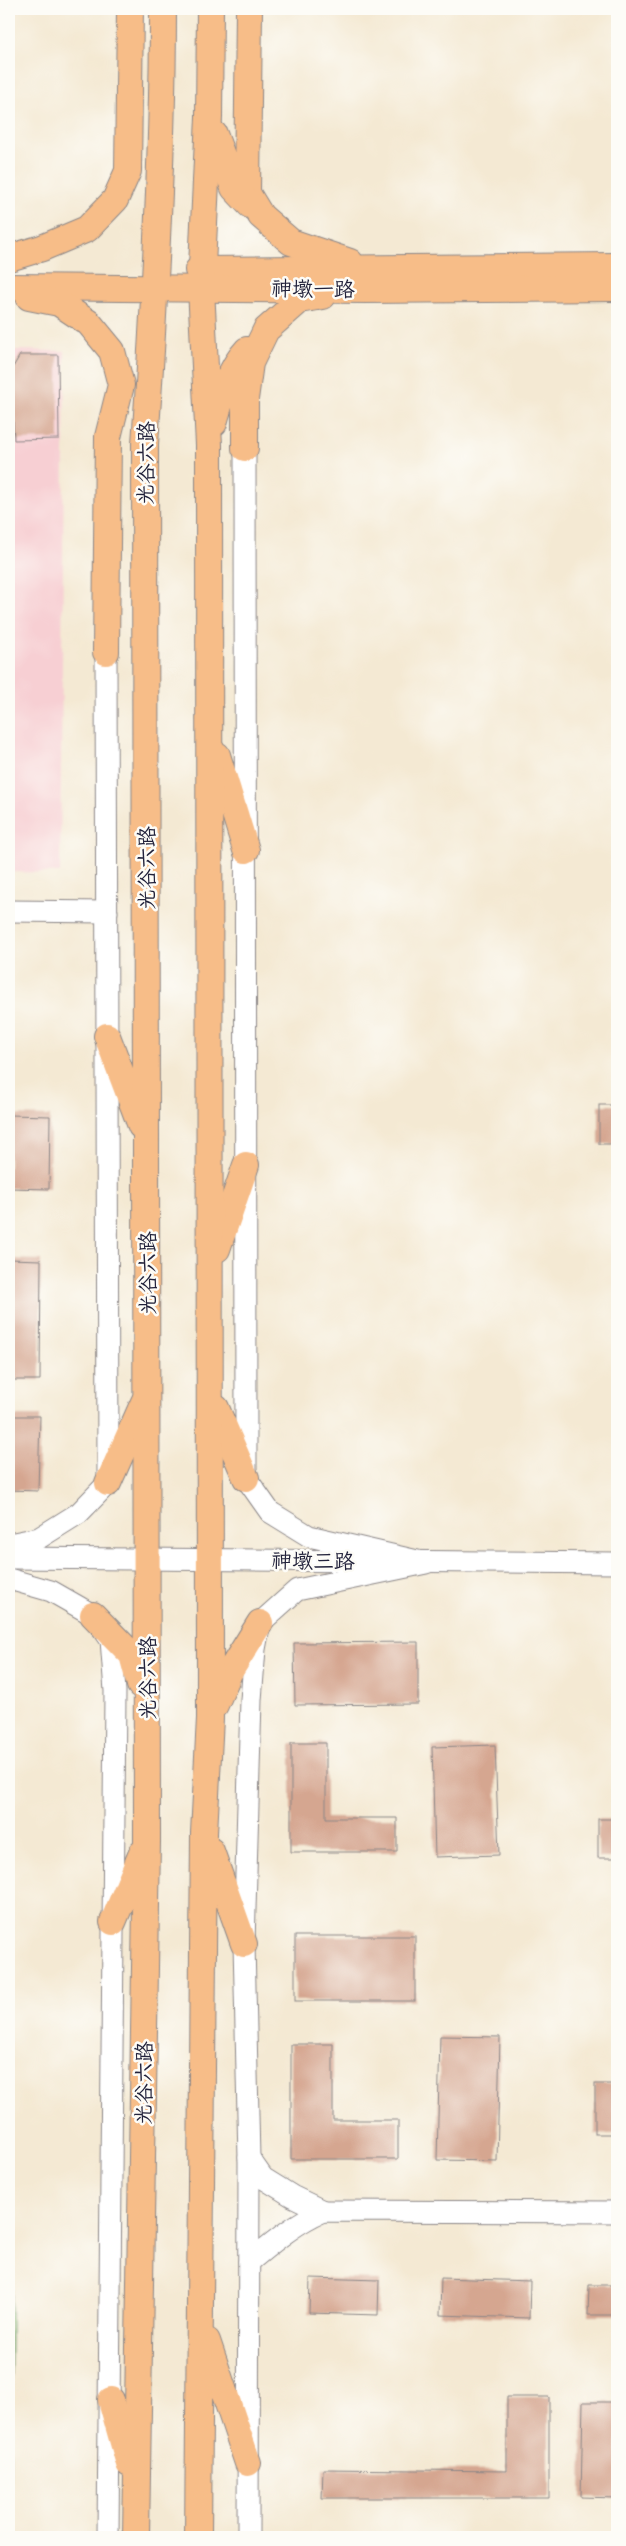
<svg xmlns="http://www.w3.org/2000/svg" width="626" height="2546" viewBox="0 0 626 2546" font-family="Caveat,'LXGW WenKai TC',sans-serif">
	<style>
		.built { fill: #f7cfd3 }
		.green { fill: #a3d888; stroke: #627d62 }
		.building { fill: #d5a690 }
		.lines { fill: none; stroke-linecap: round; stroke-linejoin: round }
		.minor-casing { stroke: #8b8687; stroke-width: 23 }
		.major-casing { stroke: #8b8687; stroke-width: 28 }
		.minor { stroke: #fff; stroke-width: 21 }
		.major { stroke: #f7bd88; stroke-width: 26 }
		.labels { text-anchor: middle; stroke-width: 5; stroke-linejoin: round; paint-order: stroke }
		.street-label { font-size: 21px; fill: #22223b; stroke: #fdfcf7 }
	</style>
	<rect width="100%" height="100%" fill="#fdfcf7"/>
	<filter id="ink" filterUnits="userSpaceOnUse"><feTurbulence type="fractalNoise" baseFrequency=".02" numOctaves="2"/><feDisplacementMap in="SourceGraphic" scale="10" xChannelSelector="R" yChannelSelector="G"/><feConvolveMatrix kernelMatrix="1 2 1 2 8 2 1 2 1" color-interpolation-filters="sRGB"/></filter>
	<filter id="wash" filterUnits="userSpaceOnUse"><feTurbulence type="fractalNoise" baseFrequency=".0096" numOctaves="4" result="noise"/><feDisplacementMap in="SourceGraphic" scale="20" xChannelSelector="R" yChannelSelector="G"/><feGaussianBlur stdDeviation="1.12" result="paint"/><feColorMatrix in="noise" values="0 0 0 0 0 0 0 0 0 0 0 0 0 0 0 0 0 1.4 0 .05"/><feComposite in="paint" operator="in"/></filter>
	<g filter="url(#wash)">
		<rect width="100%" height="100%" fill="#f4e9d3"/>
		<polygon class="built" points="9,350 65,351 60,873 9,872"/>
		<polygon class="green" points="13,2188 9,2537 9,2189"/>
		<g id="blocks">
			<g class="building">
				<polygon points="20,355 58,355 59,439 14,440 13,416 9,416 9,374"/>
				<rect x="599" y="1105" width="18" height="39"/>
				<polygon points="9,1115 50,1116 49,1189 9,1188"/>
				<polygon points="9,1259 41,1260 40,1380 9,1380"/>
				<polygon points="9,1416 40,1416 38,1491 9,1490"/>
				<polygon points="418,1642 418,1704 295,1705 294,1643"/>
				<polygon points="291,1743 326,1743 326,1818 397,1818 397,1852 291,1852"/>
				<polygon points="495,1745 499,1855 435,1857 432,1747"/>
				<rect x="598" y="1819" width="19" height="39"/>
				<rect x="295" y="1936" width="120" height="65"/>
				<polygon points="440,2036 500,2037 497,2161 437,2160"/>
				<polygon points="291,2044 333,2044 333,2120 398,2120 398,2159 291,2159"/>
				<rect x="595" y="2084" width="22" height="50"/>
				<polygon points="310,2278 379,2280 378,2315 309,2313"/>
				<polygon points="441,2278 530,2281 529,2318 440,2315"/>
				<polygon points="589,2285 617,2285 617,2315 588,2315"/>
				<polygon points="507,2397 549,2397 549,2498 322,2498 323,2469 507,2471"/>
				<polygon points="583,2402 617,2402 617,2498 581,2497"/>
			</g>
		</g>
	</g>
	<g filter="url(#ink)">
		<use href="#blocks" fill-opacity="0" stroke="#8b8687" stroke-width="1"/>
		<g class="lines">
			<g class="minor-casing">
				<g id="minor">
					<polyline points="245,448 246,1478 270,1512 309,1536 426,1563 297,1590 260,1623 255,1649 251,1700 244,1944 249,2158 248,2537"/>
					<polyline points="9,911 107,912"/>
					<polyline points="9,1544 39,1538 79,1513 108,1483 106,652"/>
					<polyline points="9,1558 617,1563"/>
					<polyline points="9,1579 51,1591 93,1615 111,1640 115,1691 108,2537"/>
					<polyline points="249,2158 263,2178 292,2196 323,2211"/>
					<path d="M249,2262C272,2243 295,2223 323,2211L617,2212"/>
				</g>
			</g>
			<g class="major-casing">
				<g id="major">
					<polyline points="249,9 247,193 261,216 291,242 350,262"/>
					<polyline points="214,134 234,188 250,205"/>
					<polyline points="9,258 42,248 87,229 115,200 128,171 130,9"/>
					<polyline points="198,270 617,266"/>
					<polyline points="9,287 366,290 617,288"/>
					<polyline points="29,297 59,303 89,323 112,351 121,385 108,437 106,652"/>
					<path d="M214,423C221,398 229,369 247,350"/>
					<polyline points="245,448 245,399 250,363 266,330 300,300 323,296"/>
					<polyline points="217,755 246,850"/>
					<polyline points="107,1036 141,1126"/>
					<polyline points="217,1249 246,1165"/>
					<polyline points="216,1408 246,1478"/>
					<polyline points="108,1483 144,1402"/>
					<polyline points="93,1615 132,1655 140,1685"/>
					<polyline points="215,1705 229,1673 260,1623"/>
					<polyline points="211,1851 244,1944"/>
					<polyline points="113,1922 142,1853"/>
					<polyline points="207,2341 248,2463"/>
					<polyline points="111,2400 129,2464"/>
					<path d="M136,2537L147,1841L145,444C155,299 163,154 163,9"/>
					<polyline points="198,2537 204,1833 210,1718 209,445 201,288 209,117 210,9"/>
				</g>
			</g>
			<use href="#minor" class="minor"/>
			<use href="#major" class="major"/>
		</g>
	</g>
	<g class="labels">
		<g class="street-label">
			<text transform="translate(313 289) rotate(1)" y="7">神墩一路</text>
			<text transform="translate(146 463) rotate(-89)" y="7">光谷六路</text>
			<text transform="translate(147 868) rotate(-90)" y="7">光谷六路</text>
			<text transform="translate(148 1273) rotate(-90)" y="7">光谷六路</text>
			<text transform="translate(313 1561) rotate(1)" y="7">神墩三路</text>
			<text transform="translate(148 1678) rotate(-90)" y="7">光谷六路</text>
			<text transform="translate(144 2083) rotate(-89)" y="7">光谷六路</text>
		</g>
	</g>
	<rect width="626" height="2546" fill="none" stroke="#fdfcf7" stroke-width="30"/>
</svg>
